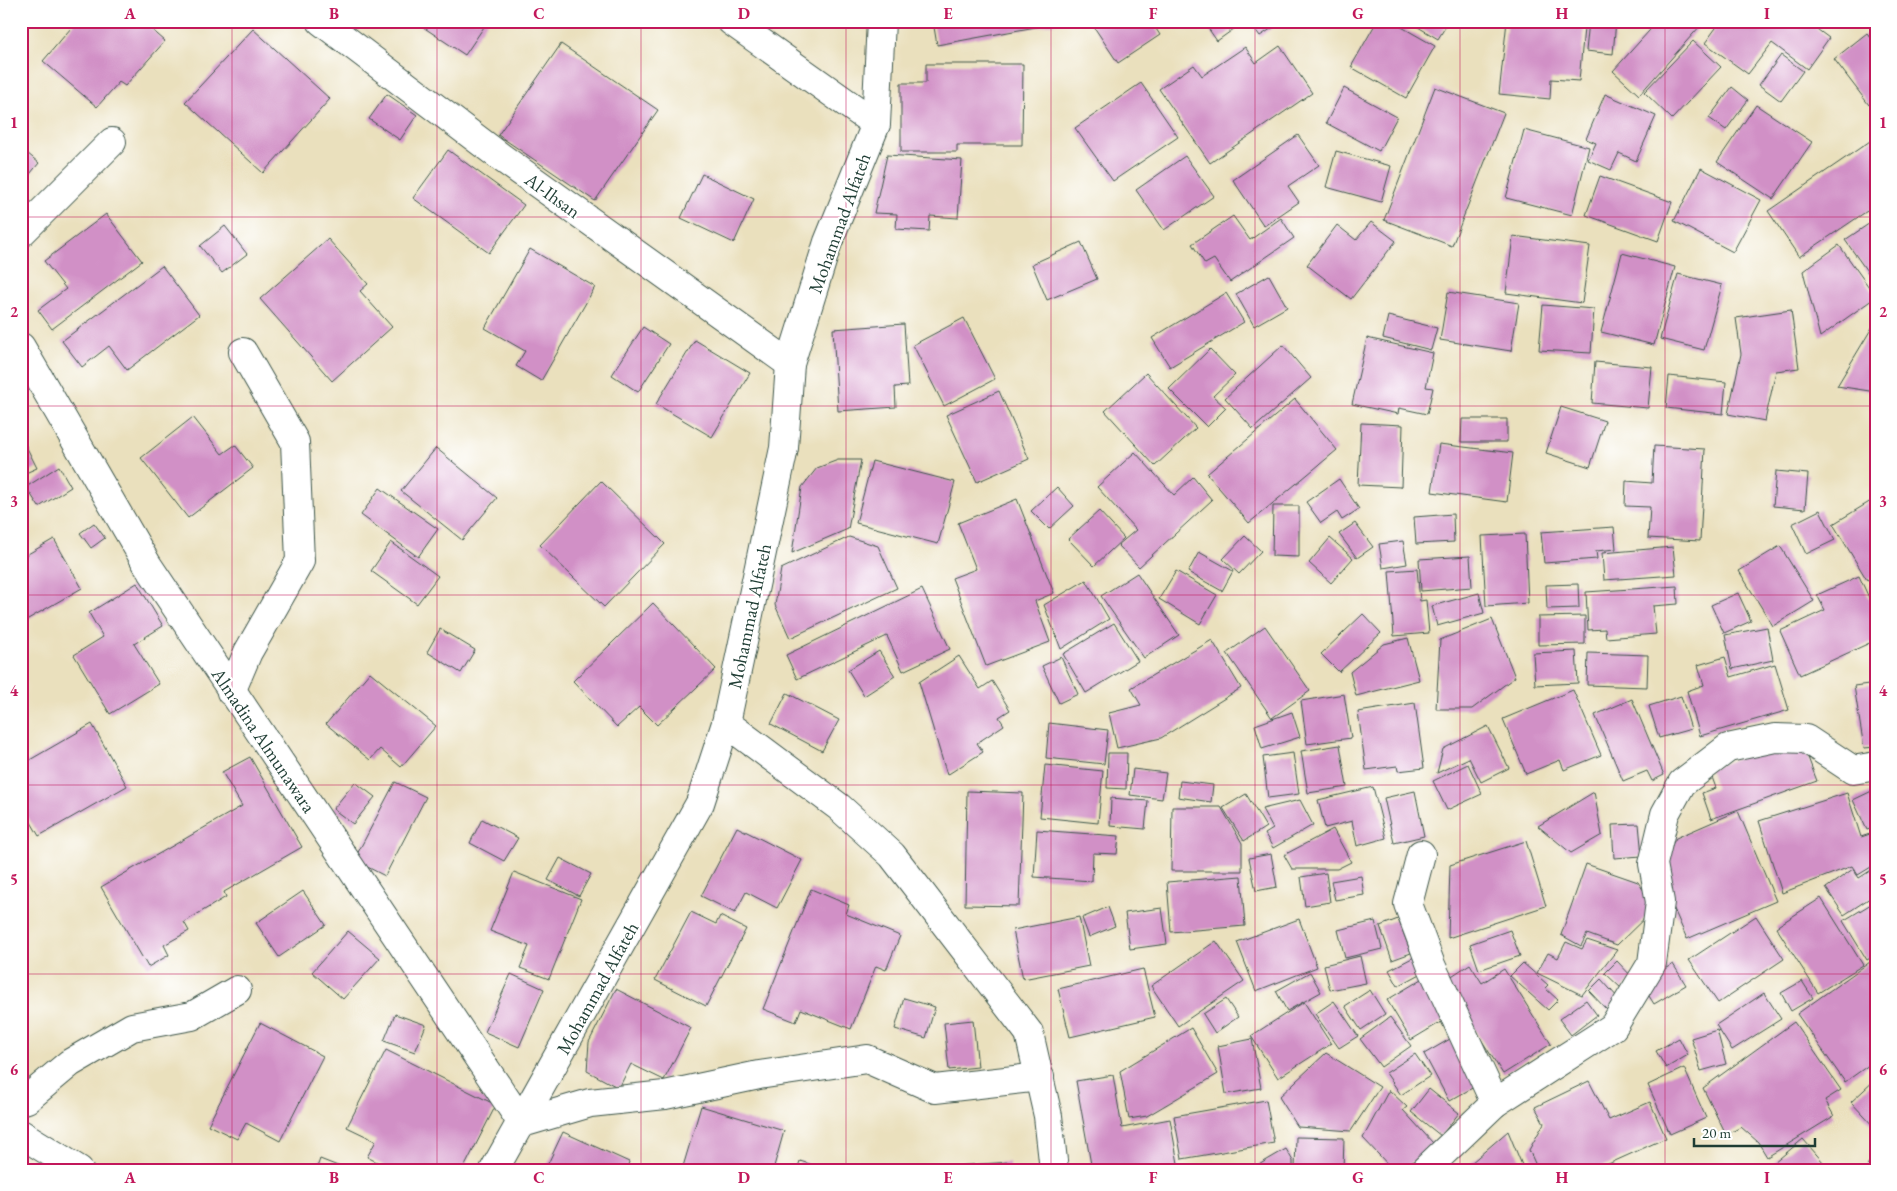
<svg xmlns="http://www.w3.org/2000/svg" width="1897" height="1191" viewBox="0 0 1897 1191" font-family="'EB Garamond',serif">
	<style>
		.building { fill: #d190c6 }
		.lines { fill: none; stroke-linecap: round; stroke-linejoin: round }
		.street-casing { stroke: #3d5549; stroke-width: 30 }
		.street { stroke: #fff; stroke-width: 28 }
		.grid { fill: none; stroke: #c2185b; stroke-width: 1; stroke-opacity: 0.55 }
		.labels { text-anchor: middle; stroke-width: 4.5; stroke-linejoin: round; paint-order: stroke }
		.street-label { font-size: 19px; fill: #1f3d34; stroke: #fff }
		.neatline { fill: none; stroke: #c2185b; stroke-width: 2 }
		.grid-label { font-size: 16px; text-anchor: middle; font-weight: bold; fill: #c2185b }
	</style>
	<rect width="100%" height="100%" fill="#fff"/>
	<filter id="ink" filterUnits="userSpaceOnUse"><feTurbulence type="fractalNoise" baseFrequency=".02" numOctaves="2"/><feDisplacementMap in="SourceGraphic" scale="10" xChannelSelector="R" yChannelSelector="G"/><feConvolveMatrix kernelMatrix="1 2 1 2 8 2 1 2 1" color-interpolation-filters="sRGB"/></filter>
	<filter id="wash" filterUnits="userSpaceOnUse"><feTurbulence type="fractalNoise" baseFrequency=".0096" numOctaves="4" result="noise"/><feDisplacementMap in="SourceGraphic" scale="20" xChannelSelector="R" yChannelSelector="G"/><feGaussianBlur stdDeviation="1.12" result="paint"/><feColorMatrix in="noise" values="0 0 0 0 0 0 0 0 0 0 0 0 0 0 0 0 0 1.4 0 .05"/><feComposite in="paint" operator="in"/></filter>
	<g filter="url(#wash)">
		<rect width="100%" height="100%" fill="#eae0bd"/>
		<g id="blocks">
			<g class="building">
				<polygon points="77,21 142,21 165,41 125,86 119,82 97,107 43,61"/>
				<polygon points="414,21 488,21 465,55"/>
				<polygon points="933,21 1063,21 1063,22 937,45"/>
				<polygon points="1090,21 1151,21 1160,35 1118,63"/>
				<polygon points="1203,21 1245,21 1217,41"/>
				<polygon points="1249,21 1274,21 1277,25 1260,36"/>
				<polygon points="1377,21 1391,21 1435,46 1406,98 1351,67"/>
				<polygon points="1408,21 1449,21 1438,39"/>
				<polygon points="1507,21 1584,28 1579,81 1551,79 1550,99 1499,94"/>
				<polygon points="1589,21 1616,21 1613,54 1586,51"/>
				<polygon points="1658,21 1697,21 1701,25 1639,95 1613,71"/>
				<polygon points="1721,21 1806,21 1829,38 1807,69 1772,43 1748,74 1705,43"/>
				<polygon points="253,29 330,99 263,173 185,102"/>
				<polygon points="1867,33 1876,44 1876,100 1869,105 1834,59"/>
				<polygon points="1693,41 1721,67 1672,119 1644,92"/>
				<polygon points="561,44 658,110 595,201 498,135"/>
				<polygon points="1280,46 1312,93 1210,163 1159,89 1194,65 1202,76 1245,47 1256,63"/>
				<polygon points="1781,55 1803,71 1781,101 1759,85"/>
				<polygon points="926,64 1023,64 1022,145 957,145 957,152 901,152 901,83 926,83"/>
				<polygon points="1141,83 1178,137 1113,181 1075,128"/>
				<polygon points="1435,87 1504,113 1452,246 1384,220"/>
				<polygon points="1732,87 1748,100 1726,130 1709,118"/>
				<polygon points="1344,88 1397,117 1379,151 1326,123"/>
				<polygon points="387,94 417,115 400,140 369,119"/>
				<polygon points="1605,94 1656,116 1636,161 1619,153 1611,170 1588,160 1596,143 1586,139"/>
				<polygon points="1756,105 1812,142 1773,199 1717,162"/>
				<polygon points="1524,130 1589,147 1572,215 1506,198"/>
				<polygon points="1298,135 1319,165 1288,186 1299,202 1264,226 1233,180"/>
				<polygon points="1876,137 1876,205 1799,257 1768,211"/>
				<polygon points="21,148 39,163 21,185"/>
				<polygon points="448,150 524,205 489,253 413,198"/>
				<polygon points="1336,151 1391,166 1381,202 1326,187"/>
				<polygon points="887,155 962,160 958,218 930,216 929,231 896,229 897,214 874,213"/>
				<polygon points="1185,156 1214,196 1164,230 1136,190"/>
				<polygon points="1701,168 1761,200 1733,252 1674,221"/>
				<polygon points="702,174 754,199 734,243 681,218"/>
				<polygon points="1600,176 1672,202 1658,241 1586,215"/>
				<polygon points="106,214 142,261 52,329 38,310 66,289 44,261"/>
				<polygon points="1233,216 1250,240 1281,218 1294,238 1230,282 1214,259 1205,264 1192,244"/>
				<polygon points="1876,219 1876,280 1874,281 1845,240"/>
				<polygon points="1371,222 1396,241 1351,299 1307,265 1337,225 1356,240"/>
				<polygon points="225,226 247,254 222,273 200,246"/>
				<polygon points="1513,236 1590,246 1582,303 1506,293"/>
				<polygon points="328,239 368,284 360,291 392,327 332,381 260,299"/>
				<polygon points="1081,242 1097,279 1047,300 1032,264"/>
				<polygon points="1839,245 1876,297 1820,337 1803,271"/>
				<polygon points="530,249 595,287 541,381 516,366 525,351 485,328"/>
				<polygon points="1622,253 1675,267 1654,345 1601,332"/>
				<polygon points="162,266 199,315 127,370 109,346 82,367 62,341"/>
				<polygon points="1678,274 1722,285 1704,350 1660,339"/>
				<polygon points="1269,275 1287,307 1254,326 1236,294"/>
				<polygon points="1448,292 1519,303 1511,351 1440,340"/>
				<polygon points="1226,293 1244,322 1170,367 1152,338"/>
				<polygon points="1543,305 1594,309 1591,353 1539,350"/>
				<polygon points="1791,310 1799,368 1776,371 1765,421 1728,414 1741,354 1736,318"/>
				<polygon points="1388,316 1437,328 1431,350 1383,338"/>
				<polygon points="964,318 995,379 944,406 913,345"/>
				<polygon points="1876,321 1876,392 1837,386"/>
				<polygon points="904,324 908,386 895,387 896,407 838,411 833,329"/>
				<polygon points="643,327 669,344 638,392 612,375"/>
				<polygon points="1367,338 1433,353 1426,387 1433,388 1427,414 1399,408 1398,414 1352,404"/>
				<polygon points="695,340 750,373 712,437 656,404"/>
				<polygon points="1283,345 1311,378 1253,429 1225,398"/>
				<polygon points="1210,349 1235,375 1213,396 1226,408 1207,427 1169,389"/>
				<polygon points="1595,362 1652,367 1648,408 1592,403"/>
				<polygon points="1146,373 1196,428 1155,466 1105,411"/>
				<polygon points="1669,376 1726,382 1723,414 1666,408"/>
				<polygon points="999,391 1029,459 977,482 946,415"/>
				<polygon points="1295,399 1337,450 1249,523 1207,474"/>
				<polygon points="1561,407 1605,421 1590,467 1546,453"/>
				<polygon points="193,417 222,454 235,445 253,468 188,518 141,458"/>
				<polygon points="1462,419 1507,419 1507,442 1461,442"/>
				<polygon points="1361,423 1403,425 1401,487 1358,485"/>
				<polygon points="21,436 37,468 21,475"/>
				<polygon points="1439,444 1513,453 1507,502 1432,492"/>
				<polygon points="1654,446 1705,449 1700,541 1648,538 1650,507 1625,506 1626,481 1652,483"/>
				<polygon points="436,448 497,498 462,540 401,491"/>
				<polygon points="1135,452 1174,495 1193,477 1212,500 1139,567 1118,545 1136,530 1097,487"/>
				<polygon points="838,460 861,460 848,529 792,553 802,487 817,468"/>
				<polygon points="872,461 955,482 938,544 856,523"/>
				<polygon points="59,466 71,487 39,507 26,487"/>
				<polygon points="1776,471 1808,474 1805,509 1773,506"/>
				<polygon points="1339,479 1359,509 1342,520 1337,512 1321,523 1306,502"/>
				<polygon points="601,481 665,544 604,607 540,545"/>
				<polygon points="1057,487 1074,506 1049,529 1031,511"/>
				<polygon points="380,488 438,529 418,557 361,515"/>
				<polygon points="1876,498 1876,575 1867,580 1833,524"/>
				<polygon points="1017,499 1054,593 1035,601 1050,642 986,666 952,578 976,569 958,523"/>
				<polygon points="1273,506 1299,506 1299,557 1272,556"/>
				<polygon points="1820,510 1835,540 1806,554 1792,524"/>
				<polygon points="1099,511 1124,538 1094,566 1068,539"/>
				<polygon points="1453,514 1454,542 1416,544 1414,517"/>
				<polygon points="94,523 105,538 91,548 80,533"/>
				<polygon points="1355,523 1373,547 1357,558 1339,534"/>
				<polygon points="1614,527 1616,549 1596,551 1597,559 1544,563 1541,532"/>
				<polygon points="1525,534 1528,603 1486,606 1482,536"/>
				<polygon points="1245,536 1261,551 1239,574 1223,559"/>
				<polygon points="849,537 878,546 897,588 790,638 775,605 781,569"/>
				<polygon points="1330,538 1353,558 1331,583 1309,563"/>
				<polygon points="54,539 82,588 21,623 21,558"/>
				<polygon points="1403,541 1407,564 1383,568 1379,544"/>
				<polygon points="391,542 438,576 417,604 371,571"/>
				<polygon points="1780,546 1814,601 1773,626 1739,571"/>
				<polygon points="1673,547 1676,575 1604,580 1602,553"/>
				<polygon points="1199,552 1233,571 1222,591 1188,572"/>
				<polygon points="1470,556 1472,587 1421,591 1419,559"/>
				<polygon points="1417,569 1420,601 1426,600 1429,633 1394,636 1389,571"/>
				<polygon points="1176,571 1217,595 1200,624 1159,599"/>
				<polygon points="1137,573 1179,635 1144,658 1101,596"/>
				<polygon points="1859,576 1876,613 1876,640 1800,675 1780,631 1825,610 1817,595"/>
				<polygon points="1086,580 1109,619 1061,649 1044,605"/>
				<polygon points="137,583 163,626 134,644 159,684 110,714 74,655 103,637 89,613"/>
				<polygon points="1876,583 1876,597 1869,587"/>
				<polygon points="1578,584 1579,608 1547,609 1546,585"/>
				<polygon points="1677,586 1678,604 1653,606 1656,634 1606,638 1605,629 1588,630 1586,592"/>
				<polygon points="922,589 950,649 903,671 887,636 797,679 786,655"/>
				<polygon points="1479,593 1484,613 1437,626 1432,606"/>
				<polygon points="1738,593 1751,621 1724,633 1711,605"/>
				<polygon points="653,603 716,669 657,725 639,707 617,727 573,681"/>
				<polygon points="1363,614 1381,633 1339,672 1321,654"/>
				<polygon points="1585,616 1585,644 1538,645 1538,617"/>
				<polygon points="1492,619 1515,677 1472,709 1436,709 1440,640"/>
				<polygon points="1114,623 1138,661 1086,693 1063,654"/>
				<polygon points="1265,626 1310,691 1272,718 1227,653"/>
				<polygon points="1767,627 1773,660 1732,669 1725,635"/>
				<polygon points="440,629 475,650 461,673 427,652"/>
				<polygon points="1408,638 1419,680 1356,696 1350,672 1384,644"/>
				<polygon points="1212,640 1241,688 1161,738 1117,748 1109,713 1141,705 1131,688"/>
				<polygon points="879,651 895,676 864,696 848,670"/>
				<polygon points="1576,651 1578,683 1535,685 1533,653"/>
				<polygon points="1588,653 1648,655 1647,687 1587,685"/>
				<polygon points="959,656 980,689 992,681 1010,710 999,717 1004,725 977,743 983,752 947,775 919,682"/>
				<polygon points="1061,657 1078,694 1059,703 1042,666"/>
				<polygon points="1725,657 1731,677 1775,664 1789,710 1700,736 1687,691 1704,685 1698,665"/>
				<polygon points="370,672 436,726 401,767 380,749 370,760 326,724"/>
				<polygon points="1876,683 1876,747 1864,748 1854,686"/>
				<polygon points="1573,690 1601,755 1564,770 1560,760 1526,774 1503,719"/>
				<polygon points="787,693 839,720 822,751 771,724"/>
				<polygon points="1344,694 1351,738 1307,744 1301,701"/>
				<polygon points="1681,696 1691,729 1659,738 1649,706"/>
				<polygon points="1632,699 1664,775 1652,781 1647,771 1623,781 1595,715"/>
				<polygon points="1415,703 1424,768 1398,771 1397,766 1366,770 1358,712"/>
				<polygon points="1292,712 1300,737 1262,749 1255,725"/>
				<polygon points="1049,723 1108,730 1104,764 1046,758"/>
				<polygon points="92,724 127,786 39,836 21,805 21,765"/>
				<polygon points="1488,726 1509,768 1481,782 1469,758 1437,773 1443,749"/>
				<polygon points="1340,745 1347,787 1308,793 1301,751"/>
				<polygon points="1804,747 1817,781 1711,819 1702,793 1716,788 1709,769 1743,757"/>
				<polygon points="1108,753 1127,753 1126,789 1107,788"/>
				<polygon points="1293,753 1299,794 1268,798 1263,757"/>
				<polygon points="250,757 302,847 224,892 226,897 184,922 189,931 164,945 169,955 148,967 101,887 242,806 222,772"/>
				<polygon points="1468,764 1482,794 1447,810 1433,781"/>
				<polygon points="1045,765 1103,771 1098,823 1040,817"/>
				<polygon points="1133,769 1166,773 1162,799 1130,795"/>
				<polygon points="1180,781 1213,785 1211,802 1178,797"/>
				<polygon points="355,782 375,797 353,824 333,809"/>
				<polygon points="395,782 426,797 385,876 354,860"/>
				<polygon points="1373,787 1386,838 1357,846 1352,821 1325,828 1318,800"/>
				<polygon points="1876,789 1876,833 1873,828 1867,830 1853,800"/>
				<polygon points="967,791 1023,793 1019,906 965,905"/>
				<polygon points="1415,791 1424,836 1394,843 1384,798"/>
				<polygon points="1594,792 1602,835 1571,853 1538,826"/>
				<polygon points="1847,793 1861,837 1873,833 1876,838 1876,864 1858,875 1852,866 1782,893 1759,821"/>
				<polygon points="1246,794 1266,827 1244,841 1223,808"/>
				<polygon points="1111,798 1148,801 1145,829 1110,826"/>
				<polygon points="1300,800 1313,825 1273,848 1265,834 1273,829 1262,809"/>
				<polygon points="1172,807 1221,807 1242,843 1242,871 1171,871"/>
				<polygon points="1738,811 1776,901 1687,939 1657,870 1676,838"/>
				<polygon points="482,819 518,838 504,861 470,843"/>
				<polygon points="1639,824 1642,856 1614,858 1612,825"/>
				<polygon points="737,827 802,860 777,908 746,892 735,913 701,896"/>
				<polygon points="1333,829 1351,862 1337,869 1292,869 1284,855"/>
				<polygon points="1037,830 1119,836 1117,854 1093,853 1092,881 1034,877"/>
				<polygon points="1526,841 1546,906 1448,938 1450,865"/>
				<polygon points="1271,854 1277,887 1256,891 1249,858"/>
				<polygon points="560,858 591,874 579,896 548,880"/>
				<polygon points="1586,864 1638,882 1655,908 1617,945 1587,934 1581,946 1561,935"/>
				<polygon points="1876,867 1876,894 1844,915 1826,888 1853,869 1859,878"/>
				<polygon points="514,872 581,899 549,979 520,968 529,946 490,931"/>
				<polygon points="1326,873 1330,902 1305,906 1301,877"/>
				<polygon points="1241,876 1245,926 1171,932 1167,882"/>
				<polygon points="1361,876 1364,895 1335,900 1331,881"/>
				<polygon points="811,889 849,905 846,914 900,936 886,970 876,966 851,1029 801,1009 796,1022 763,1009"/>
				<polygon points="303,891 326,925 279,957 256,923"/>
				<polygon points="1821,898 1863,965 1818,993 1776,927"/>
				<polygon points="1876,901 1876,955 1867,960 1843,921"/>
				<polygon points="1108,907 1115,926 1089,937 1082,918"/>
				<polygon points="1162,908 1167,944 1130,949 1125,913"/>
				<polygon points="691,912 716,924 720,916 746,929 706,1006 655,980"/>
				<polygon points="1756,916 1784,959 1718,1003 1689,960"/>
				<polygon points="1079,917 1089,966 1023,979 1013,930"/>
				<polygon points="1299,919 1317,967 1256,991 1237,942"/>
				<polygon points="1398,919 1411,953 1392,960 1380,926"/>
				<polygon points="1375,921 1382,949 1345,958 1338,930"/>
				<polygon points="1510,930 1520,956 1479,970 1470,944"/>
				<polygon points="348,931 380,958 343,999 312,972"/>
				<polygon points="1587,940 1617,950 1582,995 1537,973 1548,953 1558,958 1566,942 1582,949"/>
				<polygon points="1216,941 1244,981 1178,1026 1151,986"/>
				<polygon points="1418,955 1426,971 1398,986 1389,970"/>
				<polygon points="1360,956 1366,983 1330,990 1324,965"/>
				<polygon points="1617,961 1633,978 1622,989 1605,973"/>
				<polygon points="1870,962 1876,969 1876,1060 1845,1082 1797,1014"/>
				<polygon points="1523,963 1548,985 1545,988 1558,1000 1548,1010 1510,976"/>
				<polygon points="1470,964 1482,983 1504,969 1551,1044 1503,1074 1444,981"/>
				<polygon points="1673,964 1686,985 1654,1004 1641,983"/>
				<polygon points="1143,969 1155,1017 1070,1037 1058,989"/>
				<polygon points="1310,972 1321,992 1287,1011 1276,991"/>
				<polygon points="511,974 544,989 519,1047 485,1032"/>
				<polygon points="1422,979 1446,1019 1411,1040 1387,1000"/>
				<polygon points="1601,979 1619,999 1607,1010 1589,991"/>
				<polygon points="1802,981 1813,998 1791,1011 1781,993"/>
				<polygon points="616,989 691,1028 664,1080 631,1064 619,1088 587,1071 589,1042"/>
				<polygon points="1370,990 1385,1014 1361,1030 1345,1006"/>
				<polygon points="1764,993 1781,1019 1732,1050 1716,1025"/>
				<polygon points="904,998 935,1007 926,1038 895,1029"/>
				<polygon points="1226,999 1238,1017 1215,1033 1203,1014"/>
				<polygon points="1586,1000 1597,1015 1571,1035 1559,1019"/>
				<polygon points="1334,1001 1358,1036 1339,1048 1315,1014"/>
				<polygon points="1304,1002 1331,1044 1278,1078 1251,1036"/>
				<polygon points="395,1014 426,1025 415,1052 384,1041"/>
				<polygon points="1390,1017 1411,1046 1381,1067 1360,1039"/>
				<polygon points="973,1020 978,1067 949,1070 944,1023"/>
				<polygon points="1794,1022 1841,1090 1825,1100 1834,1116 1767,1157 1758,1142 1741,1127 1726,1135 1703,1088"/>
				<polygon points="260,1023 323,1056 280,1141 246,1123 237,1139 208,1125"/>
				<polygon points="1191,1028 1218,1074 1147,1116 1129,1119 1120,1071"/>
				<polygon points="1717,1030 1726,1064 1701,1071 1691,1038"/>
				<polygon points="1679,1038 1688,1055 1666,1068 1656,1051"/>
				<polygon points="1252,1039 1261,1088 1226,1094 1218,1046"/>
				<polygon points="1450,1039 1476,1086 1449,1101 1424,1054"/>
				<polygon points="386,1050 496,1105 463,1170 393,1170 367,1157 376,1141 347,1127"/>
				<polygon points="1326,1053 1380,1087 1351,1131 1298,1127 1279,1097"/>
				<polygon points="1415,1054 1430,1076 1401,1095 1386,1073"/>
				<polygon points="1684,1068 1706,1118 1670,1134 1648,1085"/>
				<polygon points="1113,1075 1122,1128 1170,1119 1179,1169 1092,1170 1076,1081"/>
				<polygon points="1876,1079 1876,1129 1851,1102"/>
				<polygon points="1589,1081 1609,1120 1650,1102 1666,1138 1595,1170 1538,1170 1529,1150 1544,1123 1535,1107"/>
				<polygon points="1429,1089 1459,1113 1441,1136 1411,1112"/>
				<polygon points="1389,1090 1407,1107 1403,1110 1433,1143 1404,1170 1393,1170 1363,1138"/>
				<polygon points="1266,1100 1274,1143 1182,1159 1174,1116"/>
				<polygon points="701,1106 784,1131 773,1170 682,1170"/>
				<polygon points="1508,1131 1524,1170 1463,1170"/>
				<polygon points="563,1132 629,1162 626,1170 545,1170"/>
				<polygon points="1296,1137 1344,1138 1343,1170 1295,1170"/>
				<polygon points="1803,1139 1830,1170 1770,1170 1768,1168"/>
				<polygon points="1286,1149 1293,1161 1293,1170 1250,1170"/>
				<polygon points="1876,1154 1876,1170 1874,1170 1867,1165"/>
				<polygon points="320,1159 348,1170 316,1170"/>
				<polygon points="800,1161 825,1169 825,1170 797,1170"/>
				<polygon points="1009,1162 1009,1170 927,1170 927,1168"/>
			</g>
		</g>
	</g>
	<g filter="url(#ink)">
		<use href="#blocks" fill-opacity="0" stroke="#3d5549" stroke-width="1"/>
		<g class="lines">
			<g class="street-casing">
				<g id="street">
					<polyline points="321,21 502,158 790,364"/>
					<polyline points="731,21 876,124"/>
					<polyline points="21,233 112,142"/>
					<polyline points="21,347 147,564 522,1123 590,1103 665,1095 759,1075 867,1059 935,1089 1040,1077"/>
					<polyline points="231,692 248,652 300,561 295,442 243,352"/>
					<polyline points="726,723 839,807 892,855 1029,1033 1048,1116 1054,1170"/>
					<polyline points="1421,854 1408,904 1431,965 1495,1103"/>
					<polyline points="21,1101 27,1099 70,1063 132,1027 192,1016 237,990"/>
					<polyline points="21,1134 79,1170"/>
					<polyline points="494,1170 700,803 726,723 784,448 790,364 828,242 876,124 881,21"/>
					<polyline points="1425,1170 1495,1103 1613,1027 1652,963 1660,902 1653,864 1665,814 1682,783 1728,748 1775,738 1806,739 1853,770 1876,766"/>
				</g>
			</g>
			<use href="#street" class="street"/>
		</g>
	</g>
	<path class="grid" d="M232,21V1170M437,21V1170M641,21V1170M846,21V1170M1051,21V1170M1255,21V1170M1460,21V1170M1665,21V1170M21,217H1876M21,406H1876M21,595H1876M21,785H1876M21,974H1876"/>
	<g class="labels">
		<g class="street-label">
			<text transform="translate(553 195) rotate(36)" y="7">Al-Ihsan</text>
			<text transform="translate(839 223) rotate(-70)" y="7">Mohammad Alfateh</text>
			<text transform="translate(749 616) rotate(-78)" y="7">Mohammad Alfateh</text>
			<text transform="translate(264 740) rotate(56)" y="7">Almadina Almunawara</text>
			<text transform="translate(597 988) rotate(-61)" y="7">Mohammad Alfateh</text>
		</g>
	</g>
	<rect width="1897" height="1191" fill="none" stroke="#fff" stroke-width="55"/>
	<path d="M1694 1138v8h121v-8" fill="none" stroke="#1f3d34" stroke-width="2.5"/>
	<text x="1702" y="1138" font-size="15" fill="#1f3d34" stroke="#ffffff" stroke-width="4" paint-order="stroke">20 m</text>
	<rect x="28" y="28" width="1842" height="1136" class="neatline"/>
	<g class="grid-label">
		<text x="130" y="19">A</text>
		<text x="334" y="19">B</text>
		<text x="539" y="19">C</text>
		<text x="744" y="19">D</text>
		<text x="948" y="19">E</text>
		<text x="1153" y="19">F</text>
		<text x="1358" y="19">G</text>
		<text x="1562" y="19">H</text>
		<text x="1767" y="19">I</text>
		<text x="14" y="128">1</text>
		<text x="1883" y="128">1</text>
		<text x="14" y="317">2</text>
		<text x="1883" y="317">2</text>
		<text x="14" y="507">3</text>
		<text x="1883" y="507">3</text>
		<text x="14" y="696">4</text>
		<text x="1883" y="696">4</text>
		<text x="14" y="885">5</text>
		<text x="1883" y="885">5</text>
		<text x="14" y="1075">6</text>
		<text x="1883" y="1075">6</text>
		<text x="130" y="1183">A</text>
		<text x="334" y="1183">B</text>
		<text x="539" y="1183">C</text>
		<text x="744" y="1183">D</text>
		<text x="948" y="1183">E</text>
		<text x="1153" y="1183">F</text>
		<text x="1358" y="1183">G</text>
		<text x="1562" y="1183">H</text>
		<text x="1767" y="1183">I</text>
	</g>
</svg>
